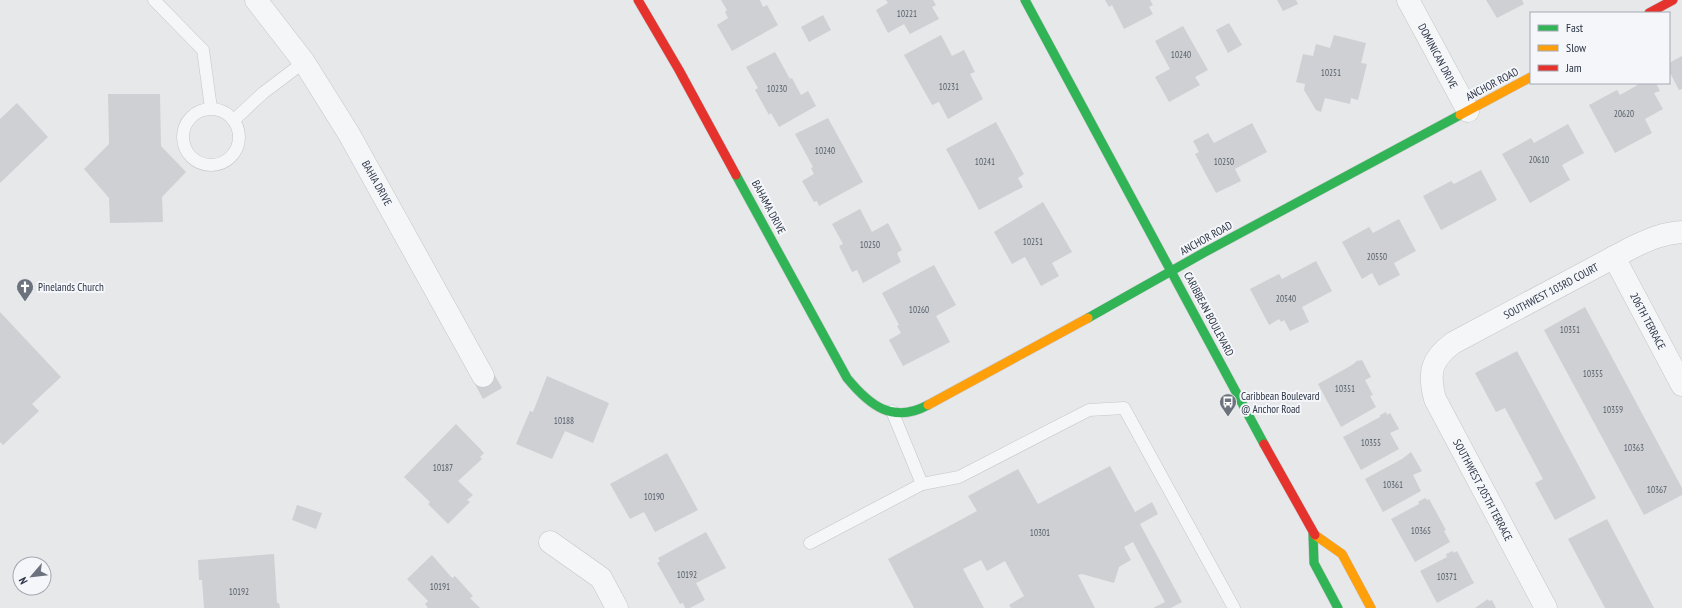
<svg xmlns="http://www.w3.org/2000/svg" width="1682" height="608" viewBox="0 0 1682 608" font-family="'PT Sans Narrow',sans-serif">
	<style>
		.building { fill: #ced0d3 }
		.lines { fill: none; stroke-linecap: round; stroke-linejoin: round }
		.lane-casing { stroke: #c4c6c8; stroke-width: 13 }
		.street-casing { stroke: #c4c6c8; stroke-width: 23 }
		.fast-casing { stroke: #c4c6c8; stroke-width: 10 }
		.slow-casing { stroke: #c4c6c8; stroke-width: 10 }
		.jam-casing { stroke: #c4c6c8; stroke-width: 10 }
		.lane { stroke: #f5f6f7; stroke-width: 12 }
		.street { stroke: #f5f6f7; stroke-width: 22 }
		.fast { stroke: #30b455; stroke-width: 9 }
		.slow { stroke: #ff9f0a; stroke-width: 9 }
		.jam { stroke: #e5322d; stroke-width: 9 }
		.labels { text-anchor: middle; stroke-width: 4; stroke-linejoin: round; paint-order: stroke }
		.number-label { font-size: 9px; fill: #545c69 }
		.street-label { font-size: 11px; fill: #2b3445; stroke: #f4f6f9 }
		.poi-label { font-size: 11px; fill: #2b3445; stroke: #f4f6f9; text-anchor: start }
	</style>
	<rect width="100%" height="100%" fill="#e6e8ea"/>
	<g class="building">
		<polygon points="721,0 760,0 763,7 767,5 778,25 732,51 717,25 728,18 725,12 727,10"/>
		<polygon points="886,0 933,0 936,5 932,7 939,19 910,34 904,24 888,33 876,10 888,3"/>
		<polygon points="1105,0 1150,0 1153,5 1149,7 1153,14 1124,29 1112,5 1109,7"/>
		<polygon points="1277,0 1296,0 1298,4 1283,11"/>
		<polygon points="1486,0 1522,0 1524,4 1497,18"/>
		<polygon points="823,15 831,30 809,42 801,27"/>
		<polygon points="1229,23 1242,45 1228,53 1216,30"/>
		<polygon points="1183,26 1208,70 1195,77 1200,85 1169,102 1155,77 1170,69 1155,41"/>
		<polygon points="941,35 952,56 964,50 975,72 970,74 983,99 948,119 939,102 932,105 904,55"/>
		<polygon points="1334,35 1366,43 1361,63 1367,64 1358,100 1351,98 1350,104 1325,98 1321,112 1316,110 1304,90 1305,84 1296,82 1303,54 1313,56 1316,44 1330,48"/>
		<polygon points="775,52 790,79 792,78 801,95 808,91 816,106 779,127 771,113 769,115 755,90 758,88 746,67"/>
		<polygon points="1682,56 1682,89 1679,90 1669,71 1669,63"/>
		<polygon points="1641,83 1656,83 1660,91 1654,93 1663,109 1645,119 1652,133 1615,153 1589,105 1617,90 1620,95"/>
		<polygon points="108,94 160,94 161,146 186,172 162,197 163,222 110,223 109,198 84,169 109,144"/>
		<polygon points="17,103 48,137 0,183 0,119"/>
		<polygon points="828,118 863,182 819,206 817,201 814,202 802,181 814,174 811,168 813,167 795,134"/>
		<polygon points="996,122 1024,174 1018,178 1023,187 979,210 946,149"/>
		<polygon points="1252,123 1267,152 1235,169 1241,181 1216,193 1195,154 1199,152 1193,141 1208,133 1214,143"/>
		<polygon points="1568,124 1584,153 1562,165 1570,180 1530,203 1502,154 1531,138 1534,143"/>
		<polygon points="1481,170 1497,200 1441,230 1423,196 1451,181 1454,184"/>
		<polygon points="1043,202 1072,252 1052,263 1059,276 1041,286 1025,257 1012,264 994,232"/>
		<polygon points="860,209 872,232 888,223 902,250 897,253 901,262 863,283 857,270 852,272 839,246 843,244 832,224"/>
		<polygon points="1399,219 1416,251 1394,263 1400,275 1379,286 1372,273 1362,279 1342,242 1369,227 1373,233"/>
		<polygon points="1316,261 1332,291 1302,307 1309,322 1290,331 1284,320 1281,322 1279,319 1269,325 1250,289 1279,274 1282,279"/>
		<polygon points="934,265 956,305 936,316 950,342 903,366 889,340 901,333 897,326 899,325 882,293"/>
		<polygon points="1585,307 1682,488 1682,495 1644,515 1544,330"/>
		<polygon points="0,312 61,377 32,404 39,411 3,445 0,442"/>
		<polygon points="1517,351 1596,498 1555,520 1535,483 1543,479 1505,408 1496,412 1475,373"/>
		<polygon points="1358,360 1359,361 1362,360 1371,377 1365,380 1373,395 1370,396 1376,407 1341,427 1318,384 1352,365"/>
		<polygon points="494,374 502,388 483,399 475,384"/>
		<polygon points="547,376 609,403 593,443 565,431 552,459 516,444 530,411 533,412"/>
		<polygon points="1386,412 1387,415 1390,413 1399,429 1390,433 1399,449 1361,470 1343,437 1380,417 1380,415"/>
		<polygon points="456,424 484,453 480,457 482,459 458,481 473,495 467,500 470,502 448,524 428,504 430,502 404,477"/>
		<polygon points="1411,452 1422,471 1413,475 1421,491 1383,512 1365,479 1402,459"/>
		<polygon points="667,453 698,510 655,532 644,512 630,519 610,484"/>
		<polygon points="1110,466 1135,512 1152,502 1158,514 1140,524 1182,602 1171,608 1153,608 1165,602 1133,542 1124,547 1131,560 1119,567 1114,583 1082,574 1078,575 1095,608 1011,608 1009,605 1024,596 1005,561 987,571 981,560 963,569 984,608 914,608 888,559 977,511 968,496 1018,469 1038,504"/>
		<polygon points="1425,498 1427,500 1429,499 1446,530 1444,531 1450,542 1415,562 1391,519 1419,504 1418,502"/>
		<polygon points="297,505 322,513 316,529 292,520"/>
		<polygon points="1607,519 1654,608 1605,608 1568,539"/>
		<polygon points="706,532 726,568 696,583 705,600 690,608 685,608 683,603 680,604 657,563 660,561 658,558"/>
		<polygon points="1453,551 1454,553 1457,551 1474,583 1437,603 1420,571 1447,557 1446,554"/>
		<polygon points="274,554 277,603 279,603 280,608 204,608 202,580 199,580 198,560"/>
		<polygon points="432,555 452,578 455,576 473,596 470,598 480,608 428,608 425,604 428,601 407,579"/>
		<polygon points="1488,599 1489,601 1492,600 1496,608 1475,608"/>
	</g>
	<g class="lines">
		<g class="lane-casing">
			<g id="lane">
				<polyline points="154,0 203,50 211,108"/>
				<circle cx="211" cy="137" r="28"/>
				<polyline points="234,120 263,93 304,62"/>
				<polyline points="892,411 922,484"/>
				<polyline points="810,543 922,484 959,477 1089,410 1124,408 1234,608"/>
			</g>
		</g>
		<g class="street-casing">
			<g id="street">
				<polyline points="256,0 304,62 349,134 483,376"/>
				<polyline points="1408,0 1468,111"/>
				<polyline points="1614,257 1682,385"/>
				<polyline points="550,542 601,578 617,608"/>
				<path d="M1546,608L1435,399C1428,373 1431,359 1453,343L1633,247C1650,239 1664,233 1682,232"/>
			</g>
		</g>
		<g class="fast-casing">
			<g id="fast">
				<polyline points="1025,0 1264,444"/>
				<path d="M736,175L847,378C870,406 893,424 928,405"/>
				<polyline points="1088,318 1205,252 1460,115"/>
				<polyline points="1313,534 1314,563 1338,608"/>
			</g>
		</g>
		<g class="slow-casing">
			<g id="slow">
				<polyline points="1460,115 1531,77"/>
				<polyline points="928,405 1088,318"/>
				<polyline points="1315,535 1342,554 1371,608"/>
			</g>
		</g>
		<g class="jam-casing">
			<g id="jam">
				<polyline points="638,0 679,70 736,175"/>
				<polyline points="1649,13 1673,0"/>
				<polyline points="1264,444 1315,535"/>
			</g>
		</g>
		<use href="#lane" class="lane"/>
		<use href="#street" class="street"/>
		<use href="#fast" class="fast"/>
		<use href="#slow" class="slow"/>
		<use href="#jam" class="jam"/>
	</g>
	<defs>
		<g id="church-pin" transform="scale(0.9)"><path d="M0 17L-7.5 6A9.5 9.5 0 1 1 7.5 6Z" fill="#6c737f" stroke="#f4f6f9"/><path d="M-1.2-6h2.4v3.5h3.3v2.4h-3.3V6h-2.4V-.1h-3.3v-2.4h3.3Z" fill="#fff"/></g>
		<g id="bus-pin" transform="scale(0.9)"><path d="M0 17L-7.5 6A9.5 9.5 0 1 1 7.5 6Z" fill="#6c737f" stroke="#f4f6f9"/><path d="M-5-6H5V4H4V6H2V4H-2V6H-4V4H-5ZM-3.5-4V0h7V-4ZM-3.5 1.2v1.5H-2V1.2ZM2 1.2v1.5H3.5V1.2Z" fill="#fff"/></g>
	</defs>
	<g fill-rule="evenodd">
		<use href="#church-pin" x="25" y="287"/>
		<use href="#bus-pin" x="1228" y="402"/>
	</g>
	<g class="labels">
		<g class="number-label">
			<text x="907" y="17">10221</text>
			<text x="1181" y="58">10240</text>
			<text x="1331" y="76">10251</text>
			<text x="949" y="90">10231</text>
			<text x="777" y="92">10230</text>
			<text x="1624" y="117">20620</text>
			<text x="825" y="154">10240</text>
			<text x="1539" y="163">20610</text>
			<text x="985" y="165">10241</text>
			<text x="1224" y="165">10250</text>
			<text x="1033" y="245">10251</text>
			<text x="870" y="248">10250</text>
			<text x="1377" y="260">20550</text>
			<text x="1286" y="302">20540</text>
			<text x="919" y="313">10260</text>
			<text x="1570" y="333">10351</text>
			<text x="1593" y="377">10355</text>
			<text x="1345" y="392">10351</text>
			<text x="1613" y="413">10359</text>
			<text x="564" y="424">10188</text>
			<text x="1371" y="446">10355</text>
			<text x="1634" y="451">10363</text>
			<text x="443" y="471">10187</text>
			<text x="1393" y="488">10361</text>
			<text x="1657" y="493">10367</text>
			<text x="654" y="500">10190</text>
			<text x="1421" y="534">10365</text>
			<text x="1040" y="536">10301</text>
			<text x="687" y="578">10192</text>
			<text x="1447" y="580">10371</text>
			<text x="440" y="590">10191</text>
			<text x="239" y="595">10192</text>
		</g>
		<g class="street-label">
			<text transform="translate(1438 56) rotate(62)" y="4">DOMINICAN DRIVE</text>
			<text transform="translate(1492 84) rotate(-28)" y="4">ANCHOR ROAD</text>
			<text transform="translate(377 183) rotate(61)" y="4">BAHIA DRIVE</text>
			<text transform="translate(769 207) rotate(62)" y="4">BAHAMA DRIVE</text>
			<text transform="translate(1206 238) rotate(-29)" y="4">ANCHOR ROAD</text>
			<text transform="translate(1551 291) rotate(-28)" y="4">SOUTHWEST 103RD COURT</text>
			<text transform="translate(1209 314) rotate(62)" y="4">CARIBBEAN BOULEVARD</text>
			<text transform="translate(1648 321) rotate(62)" y="4">206TH TERRACE</text>
			<text transform="translate(1483 490) rotate(62)" y="4">SOUTHWEST 205TH TERRACE</text>
		</g>
		<g class="poi-label">
			<text x="38" y="291">Pinelands Church</text>
			<text x="1241" y="400">Caribbean Boulevard<tspan x="1241" dy="13">@ Anchor Road</tspan></text>
		</g>
	</g>
	<rect x="1530" y="12" width="140" height="72" fill="#f4f6f9" stroke="#a4a8b1"/>
	<rect x="1538" y="25" width="20" height="6" fill="#30b455" stroke="#a4a8b1"/>
	<text x="1566" y="32" font-size="12" fill="#2b3445">Fast</text>
	<rect x="1538" y="45" width="20" height="6" fill="#ff9f0a" stroke="#a4a8b1"/>
	<text x="1566" y="52" font-size="12" fill="#2b3445">Slow</text>
	<rect x="1538" y="65" width="20" height="6" fill="#e5322d" stroke="#a4a8b1"/>
	<text x="1566" y="72" font-size="12" fill="#2b3445">Jam</text>
	<g transform="translate(32 576) rotate(242)"><circle r="19" fill="#f4f6f9" stroke="#a4a8b1"/>
	<path d="M0-3L7 15L0 10L-7 15Z" fill="#6c737f"/>
	<text y="-6" font-size="11" font-weight="bold" text-anchor="middle" fill="#2b3445">N</text>
	</g>
</svg>
